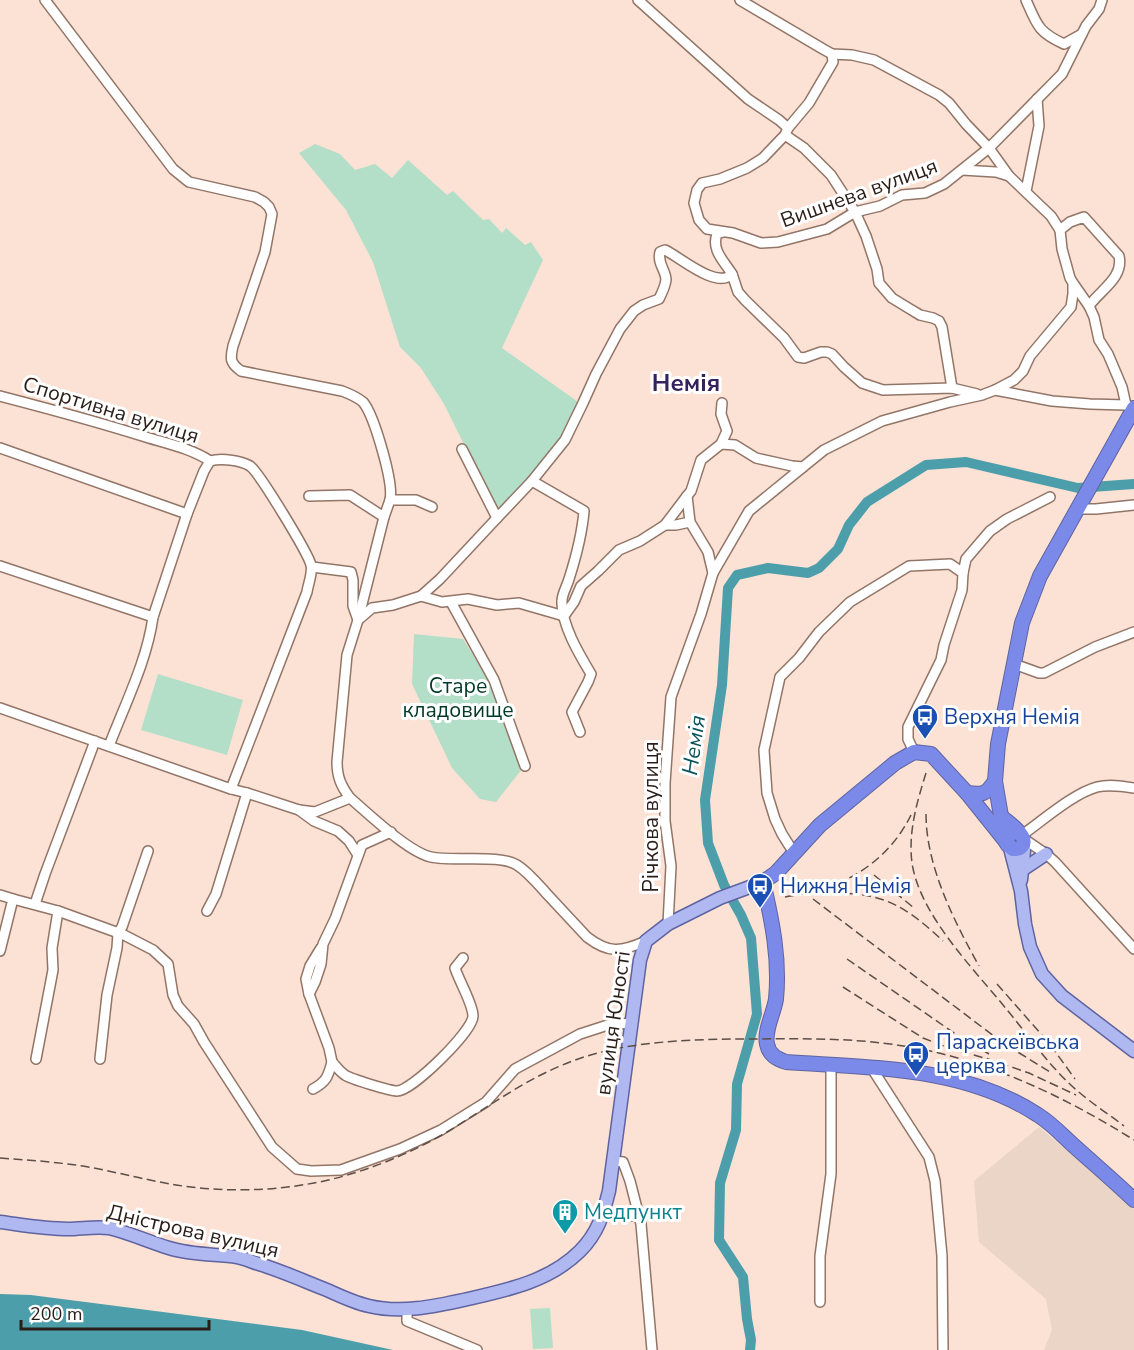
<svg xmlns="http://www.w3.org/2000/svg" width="1134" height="1350" viewBox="0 0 1134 1350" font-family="'Nunito Sans',sans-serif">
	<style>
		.medical { fill: #ead5c7 }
		.green { fill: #b3dec8 }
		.water { fill: #4d9eab }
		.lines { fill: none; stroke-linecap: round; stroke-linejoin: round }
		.river { stroke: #4d9eab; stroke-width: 10 }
		.minor-casing { stroke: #927567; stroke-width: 12 }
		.major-casing { stroke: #5f64a0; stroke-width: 15 }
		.highway-casing { stroke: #5f64a0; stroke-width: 16 }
		.minor { stroke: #fff; stroke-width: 9 }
		.major { stroke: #b0b8f2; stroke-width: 12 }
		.highway { stroke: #7b89e9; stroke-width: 14 }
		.rail { stroke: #5d4e47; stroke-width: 1.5; stroke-dasharray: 9 4.5; stroke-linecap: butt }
		.labels { text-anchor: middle; stroke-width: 6; stroke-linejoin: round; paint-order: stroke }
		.street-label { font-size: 21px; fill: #2a1e19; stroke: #fff }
		.park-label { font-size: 21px; fill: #003925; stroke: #fff }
		.transit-label { font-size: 21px; fill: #164399; stroke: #fff; text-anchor: start }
		.culture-label { font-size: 21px; fill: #0d838f; stroke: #fff; text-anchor: start }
		.water-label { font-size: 22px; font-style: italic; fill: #09525c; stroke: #fff }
		.quarter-label { font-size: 24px; font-weight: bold; fill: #35215b; stroke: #fff }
	</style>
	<rect width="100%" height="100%" fill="#fbe2d5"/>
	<polygon class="medical" points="1039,1127 1108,1185 1134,1209 1134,1350 1044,1350 1052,1330 1046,1299 979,1242 974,1181"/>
	<g class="green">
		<polygon points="315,144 340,154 355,170 375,164 392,178 408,160 447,195 453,191 483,220 489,219 502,233 506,228 525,245 531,242 543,260 502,348 581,404 563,437 533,476 498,513 444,404 421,368 400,347 373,262 346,210 299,153"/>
		<polygon points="414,634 463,639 489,680 522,769 496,802 480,799 452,768 412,684"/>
		<polygon points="158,674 243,700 227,755 141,730"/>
		<polygon points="550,1308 553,1348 533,1349 530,1309"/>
	</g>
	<polygon class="water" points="0,1294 31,1295 302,1330 393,1350 0,1350"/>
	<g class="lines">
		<polyline class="river" points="750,1350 751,1340 747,1319 743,1277 719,1240 720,1183 736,1130 737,1084 757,1014 751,938 741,915 724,885 708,843 705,800 722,685 728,588 737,575 768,568 808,573 819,568 838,549 849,525 867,502 926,465 966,462 1078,488 1134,484"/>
		<g class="minor-casing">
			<g id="minor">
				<path d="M45,0L173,169L189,182L255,197L264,202L269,207L272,214L270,225L265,252L233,346C230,359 230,363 241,371L342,391C350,394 357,397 363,402C374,415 394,483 390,500"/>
				<polyline points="638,0 748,99 779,120 788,128"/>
				<polyline points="740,0 823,49 832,54 852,55 874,60 939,95 949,103 966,124 989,148 1009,176"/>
				<path d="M1026,0C1037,25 1038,32 1064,44L1082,34"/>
				<polyline points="832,54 833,62 809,103 788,128 785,135 763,158 747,168 720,179 702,183 697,190 694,203 699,220 707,229 733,233 761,243 778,242 827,229 855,212 880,206 902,195 925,193 944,184 989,148 1062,74 1086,26 1099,9 1102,0"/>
				<polyline points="785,135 804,148 831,175 855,212 866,236 877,269 879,283 892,298 910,309 920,315 933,318 939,321 942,327 952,388"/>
				<polyline points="962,170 996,172 1009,176 1051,216 1060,230"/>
				<polyline points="1026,191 1039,126 1037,99"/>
				<polyline points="732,274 738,292 745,300 784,338 798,357 804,358 821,352 827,352 832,354 844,367 862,383 883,390 952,388 977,394"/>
				<polyline points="1089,306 1094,317 1099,340 1108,354 1122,387 1126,405"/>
				<polyline points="995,390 1052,401 1090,404 1126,405 1134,408"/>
				<path d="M0,396C50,409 99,422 149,438C169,444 192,449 210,461"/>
				<path d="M721,444L735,445L756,458L792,466L803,467L824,450L882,421L950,402L982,395L995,390L1014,380L1023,371L1030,356L1071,307L1073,294V283L1070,278L1062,249L1060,230L1070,222L1084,217L1119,256C1124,278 1100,290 1089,306L1073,283"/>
				<polyline points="0,448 187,514"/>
				<path d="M462,449L497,518L532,481L565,440L583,403L596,374L620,329L634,311L643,305L659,299C662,293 665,287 666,280C666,270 657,264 660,252L665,250C680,257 717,290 732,274C724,261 711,250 717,234L723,232"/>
				<path d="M532,481L584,511C582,535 576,557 569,579C567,586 562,594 562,601C561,624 579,654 591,674L588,682L572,712L580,732"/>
				<polyline points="309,496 350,495 384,517 390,500 416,500 432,507"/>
				<polyline points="1078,509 1096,509 1134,505"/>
				<polyline points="665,525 676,525 690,522 687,496"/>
				<polyline points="0,566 153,617"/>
				<polyline points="312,567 351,572 353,580 353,606 358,620 372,608 393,605 421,596 440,579 497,518"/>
				<polyline points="713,573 749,511 803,467"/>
				<polyline points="963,573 966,559 990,531 1007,519 1050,497"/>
				<polyline points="421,596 442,602 468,599 497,605 519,603 564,616 574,602 581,586 598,571 619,550 640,541 665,525 687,496 691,491 701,460 721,444 727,431 721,414 722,403"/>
				<polyline points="451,602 494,680 525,766"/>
				<polyline points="1014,664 1039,673 1044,673 1095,647 1134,632"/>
				<polyline points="0,708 231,789 247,793"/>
				<path d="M109,746C125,704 147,661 153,617L187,514L204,471L210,461C221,458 240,460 250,466C259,472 308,553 311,565C313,573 308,584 307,592L231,789"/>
				<path d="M350,798C341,786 337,777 337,762L347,655L358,620L384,517"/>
				<path d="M299,810L315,812L350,798C369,814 408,852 431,857C452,862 500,854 517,865C528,872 537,883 546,893C560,908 573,922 587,937C609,954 621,952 646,941"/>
				<path d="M1022,835C1042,821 1074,793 1097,787C1109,784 1122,786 1134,788"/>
				<polyline points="1024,839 1046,854 1055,862 1134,949"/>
				<polyline points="794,853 782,834 775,819 767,793 764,750 780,677 799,658 819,632 850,602 909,566 950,564 963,573 962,590 944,645 941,660 908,727 908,739 914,752"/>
				<polyline points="0,895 13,899 0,951"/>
				<polyline points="13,899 58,911 52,948 53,970 36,1059"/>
				<polyline points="35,904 45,874 95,741"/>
				<polyline points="58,911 124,935 153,950 168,964 173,995 178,1006 194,1024 204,1042 272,1147 297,1169 311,1171 341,1170 400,1149 441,1130 486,1102 515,1069 580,1034 614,1023 631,1024"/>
				<polyline points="207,911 216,894 247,793 299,810 314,821 338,831 349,841 358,855"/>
				<polyline points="668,924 671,866 665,821 665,783 671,697 701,614 713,573 708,552 690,522"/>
				<polyline points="321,948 310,966 306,979 309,994 329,1048 332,1062"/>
				<polyline points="309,994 315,982 321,964 323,944 335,919 362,845 391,832"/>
				<polyline points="100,1059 107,995 117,948 118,933 122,927 148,851"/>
				<polyline points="871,1067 929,1157 935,1181 942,1256 943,1350"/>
				<path d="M313,1089C326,1082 328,1077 332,1062C336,1066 340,1072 345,1075C351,1079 390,1091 397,1091C412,1091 473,1031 473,1016C473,1004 459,981 455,968L463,958"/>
				<polyline points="613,1161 623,1162 630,1181 641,1224 652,1350"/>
				<polyline points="603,1214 614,1216 639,1216"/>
				<polyline points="820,1302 820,1256 831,1174 831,1064"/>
				<polyline points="407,1310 407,1321 477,1350"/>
			</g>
		</g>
		<g class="major-casing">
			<g id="major">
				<polyline points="1010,848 1021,891 1025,924 1030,947 1042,974 1062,996 1134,1051"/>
				<polyline points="1022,870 1046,854"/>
				<polyline points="1021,880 1024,851 1024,844"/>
				<path d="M0,1222C23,1225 45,1229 68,1229C81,1229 96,1226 109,1228C130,1233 149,1242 169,1248C191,1255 215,1254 237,1257C244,1258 252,1262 259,1264C282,1271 304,1281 327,1290C340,1296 355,1303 369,1306C402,1314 436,1306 468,1299C508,1290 550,1281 580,1251C598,1233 603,1215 609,1191L640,960L646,941L668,924L720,898L763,882"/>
			</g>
		</g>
		<g class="highway-casing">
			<g id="highway">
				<path d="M967,793C982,795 986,795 995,781"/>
				<path d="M1003,818C1010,824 1029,837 1022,846C1019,850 1017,849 1013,849L1007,844V839L1011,833L1019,832"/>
				<polyline points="1008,835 1001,816 995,781 998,744 1022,623 1040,576 1134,408"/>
				<path d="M1007,843L967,793L931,754L914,752L895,763L820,825L776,873L763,882C772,920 780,959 776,999C774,1013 764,1030 767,1044C769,1055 777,1059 786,1062C872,1068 963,1066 1038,1115C1051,1123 1062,1135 1073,1145C1093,1163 1114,1181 1134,1200"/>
			</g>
		</g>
		<use href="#minor" class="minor"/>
		<use href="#major" class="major"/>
		<use href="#highway" class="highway"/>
		<g class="rail">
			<path d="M926,773C917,802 908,832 912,863C920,916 975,970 1008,1011C1031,1039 1052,1070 1080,1093C1094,1105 1110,1115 1124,1126"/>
			<path d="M926,814C926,866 954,921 979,966"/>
			<polyline points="874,875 914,908"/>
			<path d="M808,893C874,892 894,895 943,941"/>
			<path d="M785,897C801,894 819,892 834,885C867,872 895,848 911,815"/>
			<polyline points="813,899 1003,1043 1050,1072"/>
			<polyline points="847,959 957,1035 989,1054"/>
			<polyline points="997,984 1049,1043 1075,1079"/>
			<polyline points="843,987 923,1038 949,1048 988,1059 1029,1073 1076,1095"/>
			<path d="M0,1158C28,1160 56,1162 83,1166C117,1172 149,1181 183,1186C226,1192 271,1191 314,1183C358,1175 408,1155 447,1132C485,1109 520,1083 560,1066C615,1042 677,1040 736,1039C790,1039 845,1037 897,1045C982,1057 1062,1095 1134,1140"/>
		</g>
	</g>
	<defs>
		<g id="bus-pin" transform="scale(1.35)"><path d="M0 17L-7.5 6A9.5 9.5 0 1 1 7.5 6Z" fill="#1a4fb4" stroke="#fff"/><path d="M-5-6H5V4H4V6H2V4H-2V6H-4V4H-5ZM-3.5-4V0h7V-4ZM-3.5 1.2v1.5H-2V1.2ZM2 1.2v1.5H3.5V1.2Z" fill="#fff"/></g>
		<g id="building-pin" transform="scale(1.35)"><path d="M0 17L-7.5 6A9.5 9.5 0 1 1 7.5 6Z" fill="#0f9aa8" stroke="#fff"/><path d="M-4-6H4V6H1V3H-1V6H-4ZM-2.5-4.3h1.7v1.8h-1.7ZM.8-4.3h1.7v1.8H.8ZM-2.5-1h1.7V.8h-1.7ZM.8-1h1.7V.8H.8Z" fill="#fff"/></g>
	</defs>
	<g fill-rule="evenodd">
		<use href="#bus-pin" x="925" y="717"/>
		<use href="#bus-pin" x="760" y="886"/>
		<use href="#bus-pin" x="916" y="1054"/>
		<use href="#building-pin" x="565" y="1212"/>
	</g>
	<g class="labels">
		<g class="street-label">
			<text transform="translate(859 193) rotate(-20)" y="7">Вишнева вулиця</text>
			<text transform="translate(111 410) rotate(17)" y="7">Спортивна вулиця</text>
			<text transform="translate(651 817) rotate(-90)" y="7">Річкова вулиця</text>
			<text transform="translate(613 1023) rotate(-82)" y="7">вулиця Юності</text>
			<text transform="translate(193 1231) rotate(13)" y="7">Дністрова вулиця</text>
		</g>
		<g class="park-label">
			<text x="458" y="693">Старе<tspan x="458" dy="24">кладовище</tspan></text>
		</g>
		<g class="transit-label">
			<text x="944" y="724">Верхня Немія</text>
			<text x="780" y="893">Нижня Немія</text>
			<text x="936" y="1049">Параскеївська<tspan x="936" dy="24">церква</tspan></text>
		</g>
		<g class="culture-label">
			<text x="584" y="1219">Медпункт</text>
		</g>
		<g class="water-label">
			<text transform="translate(693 745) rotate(-82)" y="8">Немія</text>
		</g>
		<g class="quarter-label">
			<text x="686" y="391">Немія</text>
		</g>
	</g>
	<path d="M21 1320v9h188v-9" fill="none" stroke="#2a1e19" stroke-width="3"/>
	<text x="30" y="1320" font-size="18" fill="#2a1e19" stroke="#ffffff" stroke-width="4.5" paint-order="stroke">200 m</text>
</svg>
